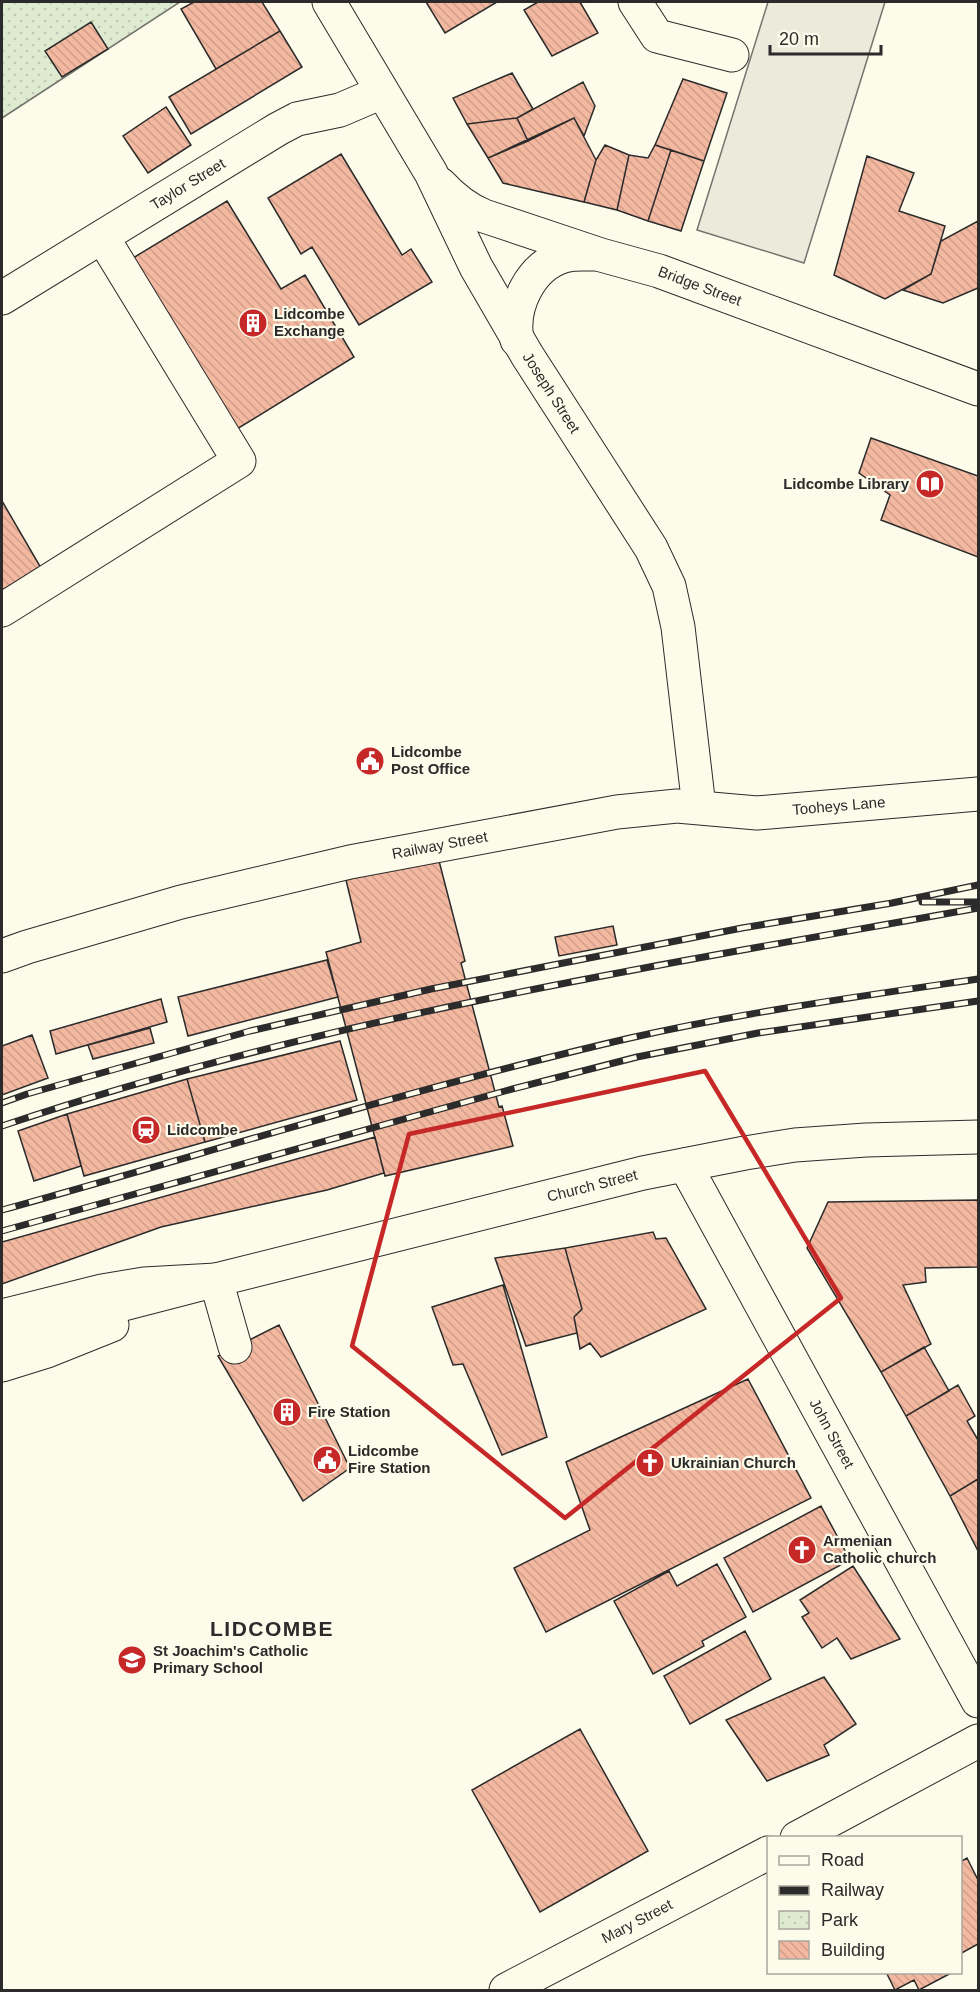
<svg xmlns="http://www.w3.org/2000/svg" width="980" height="1992" font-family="Arial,sans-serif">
<defs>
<pattern id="park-dots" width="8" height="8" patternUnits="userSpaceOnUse" patternTransform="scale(1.5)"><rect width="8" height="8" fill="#deebd1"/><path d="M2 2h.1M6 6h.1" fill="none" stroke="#bfcab4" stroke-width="1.8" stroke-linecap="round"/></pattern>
<pattern id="building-back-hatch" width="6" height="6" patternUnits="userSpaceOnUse" patternTransform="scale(1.5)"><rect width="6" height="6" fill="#f2b8a0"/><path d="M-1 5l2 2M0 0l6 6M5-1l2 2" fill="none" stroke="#d09e8a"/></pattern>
</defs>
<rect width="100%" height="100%" fill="#fdfbea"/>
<path fill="url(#park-dots)" stroke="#74746e" stroke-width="1.5" d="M 2,2 L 180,2 L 2,118 Z"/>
<path fill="#eceadb" stroke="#74746e" stroke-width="1.5" d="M 768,2 L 885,2 L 804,263 L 697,230 Z"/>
<path fill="url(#building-back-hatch)" stroke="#2b2b2b" stroke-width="1.5" d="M 194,2 L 262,2 L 280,31 L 216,69 L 181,9 Z
M 426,2 L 497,2 L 445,33 Z
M 538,2 L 580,2 L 598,33 L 552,56 L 524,10 Z
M 91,22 L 108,49 L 62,77 L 45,51 Z
M 280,31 L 302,67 L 191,134 L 169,97 Z
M 512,73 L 533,109 L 517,118 L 467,124 L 453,98 Z
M 683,79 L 727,93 L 704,161 L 655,145 Z
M 583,82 L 595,106 L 584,136 L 574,118 L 528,141 L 517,118 Z
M 166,107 L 191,145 L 148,173 L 123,136 Z
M 517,118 L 528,141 L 488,158 L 467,124 Z
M 574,118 L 596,160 L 584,202 L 503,183 L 488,158 Z
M 605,145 L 629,155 L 617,210 L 584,202 L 596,160 Z
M 655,145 L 671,150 L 648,221 L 617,210 L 629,155 L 648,158 Z
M 671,150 L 704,161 L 681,231 L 648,221 Z
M 341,154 L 402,255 L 411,249 L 432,282 L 359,325 L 312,247 L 301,254 L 268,198 Z
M 867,156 L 914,173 L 899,211 L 945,226 L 931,274 L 885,299 L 834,275 Z
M 227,201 L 281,289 L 305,275 L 354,357 L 237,429 L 133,258 Z
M 978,221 L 978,288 L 943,303 L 903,290 L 931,274 L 941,241 Z
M 871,438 L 978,476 L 978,557 L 881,520 L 890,495 L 859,473 Z
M 2,501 L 41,568 L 2,591 Z
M 438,857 L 465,961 L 461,963 L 499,1107 L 502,1106 L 513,1146 L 385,1176 L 326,952 L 361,942 L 346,880 Z
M 613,926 L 617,945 L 559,956 L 555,937 Z
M 327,960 L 338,997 L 188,1036 L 178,997 Z
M 161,999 L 167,1022 L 56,1054 L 50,1031 Z
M 150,1028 L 154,1043 L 93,1059 L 88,1045 Z
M 32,1035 L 48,1078 L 2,1095 L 2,1046 Z
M 340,1041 L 357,1100 L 205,1142 L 187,1079 Z
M 187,1079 L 205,1142 L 84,1176 L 67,1114 Z
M 67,1114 L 81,1166 L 34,1181 L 18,1131 Z
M 375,1137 L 384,1173 L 327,1190 L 161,1227 L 2,1284 L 2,1242 Z
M 978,1200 L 978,1267 L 925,1268 L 926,1282 L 903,1285 L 931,1344 L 881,1372 L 807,1248 L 828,1202 Z
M 653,1232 L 656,1239 L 666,1238 L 706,1309 L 601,1357 L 590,1343 L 580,1349 L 574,1317 L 582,1309 L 565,1248 Z
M 565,1248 L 582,1309 L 574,1317 L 577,1333 L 526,1346 L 495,1258 Z
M 503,1285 L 547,1437 L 502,1455 L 463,1364 L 453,1365 L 432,1307 Z
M 279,1325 L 350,1468 L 303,1501 L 218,1356 Z
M 924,1347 L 949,1391 L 906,1416 L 881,1372 Z
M 748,1379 L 811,1498 L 546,1632 L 514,1568 L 590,1530 L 566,1462 Z
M 958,1385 L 975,1416 L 967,1421 L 978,1440 L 978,1479 L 950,1496 L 906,1416 Z
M 978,1479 L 978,1551 L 950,1496 Z
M 821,1506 L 850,1560 L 753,1612 L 724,1558 Z
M 717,1564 L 746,1617 L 702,1641 L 704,1646 L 653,1674 L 614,1601 L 669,1571 L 677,1586 Z
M 853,1566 L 900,1639 L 851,1659 L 837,1638 L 822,1648 L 802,1617 L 809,1613 L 800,1600 Z
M 745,1631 L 771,1679 L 690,1724 L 664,1676 Z
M 824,1677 L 856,1724 L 824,1745 L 829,1755 L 767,1781 L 726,1720 Z
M 580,1729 L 648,1851 L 540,1912 L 472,1790 Z
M 967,1858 L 978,1880 L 978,1944 L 960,1954 L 960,1862 Z
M 886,1972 L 953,1972 L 919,1990 L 914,1980 L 895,1990 Z"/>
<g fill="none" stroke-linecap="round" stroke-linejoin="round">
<g stroke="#2b2b2b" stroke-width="35">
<g id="minor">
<path id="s1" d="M 329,2 L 431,173 L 476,267 L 527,355 L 651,548 L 669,586 L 678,627 L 699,807"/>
<path d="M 635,2 L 657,36 L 732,55"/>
<path id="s2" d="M 440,184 C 453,198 466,209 484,216 L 601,255 L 659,271 L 978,389"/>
<path id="s3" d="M 2,298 L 278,129 L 297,119 L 340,110 L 382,92"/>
<path d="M 517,340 C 511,307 530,266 564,256 C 574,253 583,254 593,254"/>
<path d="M 2,610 L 239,461 L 103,238"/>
<path id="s4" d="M 2,956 L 27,947 L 181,902 L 350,862 L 617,812 L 677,806 L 757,813 L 978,794"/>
<path id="s5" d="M 685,1165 L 978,1701"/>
<path d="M 2,1316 L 102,1291 L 144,1284 L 216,1280 L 235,1347"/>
<path d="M 797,1838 L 978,1741"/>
<path id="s6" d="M 506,1990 L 768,1853"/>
</g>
</g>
<g stroke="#2b2b2b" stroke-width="35">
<g id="major">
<path id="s7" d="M 2,1339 L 50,1323 L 216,1280 L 643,1173 L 745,1153 L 795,1145 L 866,1140 L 978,1137"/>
<path d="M 2,1365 L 47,1351 L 112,1325"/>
</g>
</g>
<use href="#minor" stroke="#fdfbea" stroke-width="33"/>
<use href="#major" stroke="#fdfbea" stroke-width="33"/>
<g stroke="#2b2b2b" stroke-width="7">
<path id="rail" d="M 922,902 L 978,902
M 2,1103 L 27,1094 L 250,1031 L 431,989 L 742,928 L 892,903 L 978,885
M 2,1126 C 318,1019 651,967 978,908
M 2,1210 C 211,1152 418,1087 630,1038 C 745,1012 862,996 978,979
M 2,1231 L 505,1091 L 637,1057 L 758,1033 L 978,1001"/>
</g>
<use href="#rail" stroke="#fdfbea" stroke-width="4.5" stroke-dasharray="14" stroke-linecap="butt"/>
</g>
<path fill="none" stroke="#c62828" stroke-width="4.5" stroke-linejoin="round" d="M 705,1071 L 841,1298 L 565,1518 L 352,1346 L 409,1134 Z"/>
<defs>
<g id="building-disc" transform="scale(1.5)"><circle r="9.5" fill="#c62828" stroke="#fdfbea"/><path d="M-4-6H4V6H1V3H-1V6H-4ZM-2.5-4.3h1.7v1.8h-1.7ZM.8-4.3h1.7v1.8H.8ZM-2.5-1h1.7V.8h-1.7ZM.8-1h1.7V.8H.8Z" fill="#fff"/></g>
<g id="library-disc" transform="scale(1.5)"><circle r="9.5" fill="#c62828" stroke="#fdfbea"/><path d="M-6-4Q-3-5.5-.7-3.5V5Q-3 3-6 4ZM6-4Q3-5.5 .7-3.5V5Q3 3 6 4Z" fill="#fff"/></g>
<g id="civic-disc" transform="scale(1.5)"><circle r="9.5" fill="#c62828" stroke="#fdfbea"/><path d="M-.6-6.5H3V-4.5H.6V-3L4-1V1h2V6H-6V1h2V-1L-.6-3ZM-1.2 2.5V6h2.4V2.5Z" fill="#fff"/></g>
<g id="station-disc" transform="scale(1.5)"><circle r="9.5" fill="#c62828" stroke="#fdfbea"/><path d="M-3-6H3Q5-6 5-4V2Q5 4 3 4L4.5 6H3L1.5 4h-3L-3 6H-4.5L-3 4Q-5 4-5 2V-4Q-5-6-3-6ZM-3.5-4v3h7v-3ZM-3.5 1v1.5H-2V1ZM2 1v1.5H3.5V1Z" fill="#fff"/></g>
<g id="church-disc" transform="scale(1.5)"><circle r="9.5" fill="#c62828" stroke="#fdfbea"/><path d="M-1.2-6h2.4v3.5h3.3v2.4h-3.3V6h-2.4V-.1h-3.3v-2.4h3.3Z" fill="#fff"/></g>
<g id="school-disc" transform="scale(1.5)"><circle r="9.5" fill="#c62828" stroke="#fdfbea"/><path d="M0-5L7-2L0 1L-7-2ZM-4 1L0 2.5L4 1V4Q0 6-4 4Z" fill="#fff"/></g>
</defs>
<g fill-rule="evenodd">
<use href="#building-disc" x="253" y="323"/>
<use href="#library-disc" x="930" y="484"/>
<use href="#civic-disc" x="370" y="761"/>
<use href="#station-disc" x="146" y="1130"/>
<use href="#building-disc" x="287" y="1412"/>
<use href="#civic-disc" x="327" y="1460"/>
<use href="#church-disc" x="650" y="1463"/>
<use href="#church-disc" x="802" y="1550"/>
<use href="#school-disc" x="132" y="1660"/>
</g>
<g text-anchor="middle" stroke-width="4.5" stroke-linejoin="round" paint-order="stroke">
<g font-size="15" fill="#2b2b2b" stroke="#fdfbea">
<text dy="5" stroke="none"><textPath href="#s3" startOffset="218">Taylor Street</textPath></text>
<text dy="5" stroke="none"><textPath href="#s2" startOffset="282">Bridge Street</textPath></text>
<text dy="5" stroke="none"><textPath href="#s1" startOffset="450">Joseph Street</textPath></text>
<text dy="5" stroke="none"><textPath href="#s4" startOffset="855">Tooheys Lane</textPath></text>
<text dy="5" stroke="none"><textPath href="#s4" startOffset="452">Railway Street</textPath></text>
<text dy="5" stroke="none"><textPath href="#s7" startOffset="610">Church Street</textPath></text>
<text dy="5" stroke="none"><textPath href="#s5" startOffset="306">John Street</textPath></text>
<text dy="5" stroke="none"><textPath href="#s6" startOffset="148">Mary Street</textPath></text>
</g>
<g font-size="15" font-weight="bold" fill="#2b2b2b" stroke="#fdfbea" text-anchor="start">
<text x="274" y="319">Lidcombe<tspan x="274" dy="17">Exchange</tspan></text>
<text x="909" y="489" text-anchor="end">Lidcombe Library</text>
<text x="391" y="757">Lidcombe<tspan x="391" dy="17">Post Office</tspan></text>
<text x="167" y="1135">Lidcombe</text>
<text x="308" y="1417">Fire Station</text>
<text x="348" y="1456">Lidcombe<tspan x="348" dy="17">Fire Station</tspan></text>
<text x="671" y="1468">Ukrainian Church</text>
<text x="823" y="1546">Armenian<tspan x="823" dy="17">Catholic church</tspan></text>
<text x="153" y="1656">St Joachim's Catholic<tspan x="153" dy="17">Primary School</tspan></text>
</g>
<g font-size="21" font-weight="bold" letter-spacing="1.5" fill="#2b2b2b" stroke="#fdfbea">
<text x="272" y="1636">LIDCOMBE</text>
</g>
</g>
<rect width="980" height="1992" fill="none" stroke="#2b2b2b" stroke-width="6"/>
<rect x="767" y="1836" width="195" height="138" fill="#fdfbea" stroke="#a9a89e" stroke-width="1.5"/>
<rect x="779" y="1856" width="30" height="9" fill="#fdfbea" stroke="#a9a89e" stroke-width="1.5"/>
<text x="821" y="1866" font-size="18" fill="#2b2b2b">Road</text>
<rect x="779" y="1886" width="30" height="9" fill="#2b2b2b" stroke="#a9a89e" stroke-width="1.5"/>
<text x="821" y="1896" font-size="18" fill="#2b2b2b">Railway</text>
<rect x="779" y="1911" width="30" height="18" fill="url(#park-dots)" stroke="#a9a89e" stroke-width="1.5"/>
<text x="821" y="1926" font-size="18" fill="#2b2b2b">Park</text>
<rect x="779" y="1941" width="30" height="18" fill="url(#building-back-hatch)" stroke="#a9a89e" stroke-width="1.5"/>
<text x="821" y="1956" font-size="18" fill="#2b2b2b">Building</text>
<path d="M770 45v9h111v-9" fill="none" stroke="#2b2b2b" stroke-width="3"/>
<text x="779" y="45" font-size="18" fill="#2b2b2b" stroke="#fdfbea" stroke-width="4.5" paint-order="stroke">20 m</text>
</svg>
